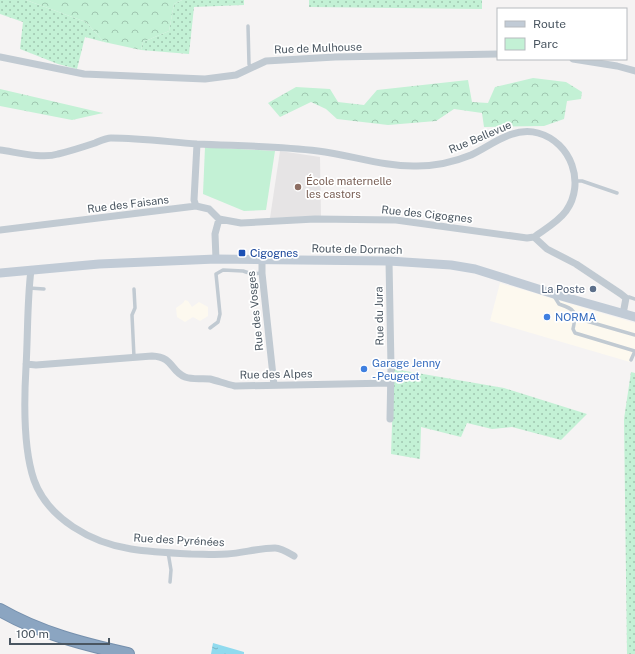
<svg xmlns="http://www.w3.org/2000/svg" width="635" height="654" font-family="'Public Sans',sans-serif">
<defs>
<pattern id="grass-dots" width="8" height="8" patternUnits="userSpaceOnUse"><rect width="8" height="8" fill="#c3f1d5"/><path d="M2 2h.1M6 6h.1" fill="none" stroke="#a0c6b0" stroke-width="1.8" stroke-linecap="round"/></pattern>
<pattern id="forest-crowns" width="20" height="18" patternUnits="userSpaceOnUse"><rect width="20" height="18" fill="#c3f1d5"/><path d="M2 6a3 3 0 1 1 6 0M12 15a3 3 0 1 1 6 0" fill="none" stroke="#a0c6b0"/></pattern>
<pattern id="water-ripples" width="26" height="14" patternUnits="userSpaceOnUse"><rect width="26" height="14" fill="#90daee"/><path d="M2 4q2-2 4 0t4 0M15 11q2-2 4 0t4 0" fill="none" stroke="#78b4c4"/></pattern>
</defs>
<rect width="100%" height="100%" fill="#f5f3f3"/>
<path fill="#fdf9ef" d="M 500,283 L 635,323 L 635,350 L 630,362 L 490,321 Z
M 185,300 L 188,301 L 192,307 L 199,302 L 208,307 L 208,316 L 200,321 L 193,317 L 185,322 L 177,317 L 176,308 L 183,303 Z"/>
<path fill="#e6e4e5" d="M 280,151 L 320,157 L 321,216 L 270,218 Z"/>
<path fill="url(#grass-dots)" d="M 0,0 L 26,0 L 86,22 L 104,42 L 85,37 L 77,69 L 58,64 L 20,49 L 23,22 L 0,14 Z
M 182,0 L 244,0 L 244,5 L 194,7 L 189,54 L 141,50 L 143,42 L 169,31 L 174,4 Z
M 309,0 L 482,0 L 482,9 L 309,7 Z
M 394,369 L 504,388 L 587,414 L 561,440 L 512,427 L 492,429 L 467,423 L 461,437 L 421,427 L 420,459 L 391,454 Z
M 631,372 L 635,373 L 635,654 L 627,654 L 624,419 Z"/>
<path fill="url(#forest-crowns)" d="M 26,0 L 182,0 L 174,4 L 169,31 L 143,42 L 141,50 L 104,42 L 86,22 Z
M 533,78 L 566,82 L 582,92 L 581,99 L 567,101 L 564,119 L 544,126 L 484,127 L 482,113 L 454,109 L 436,121 L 388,125 L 337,119 L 326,109 L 311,102 L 280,117 L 268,103 L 296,87 L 330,89 L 338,102 L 364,105 L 377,90 L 468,80 L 472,102 L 488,103 L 495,87 Z
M 0,89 L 103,113 L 72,120 L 0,106 Z"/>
<path fill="#c3f1d5" d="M 205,147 L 275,151 L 266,210 L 244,211 L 203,194 Z"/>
<path fill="url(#water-ripples)" d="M 213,643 L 244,652 L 244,654 L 211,654 Z"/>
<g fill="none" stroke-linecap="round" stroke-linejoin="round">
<g stroke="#7690ad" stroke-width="14">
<path id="highway" d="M 0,610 C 40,633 83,644 128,654"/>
</g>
<path stroke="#c1cad2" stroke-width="3.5" d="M 248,26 L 249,64 L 251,68
M 576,181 L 582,181 L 617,193
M 29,288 L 44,289
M 134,289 L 135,308 L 132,315 L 134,357
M 554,296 L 559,304 C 576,310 577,311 573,329 L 575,333 L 635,351
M 627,298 L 629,297 L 635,299
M 576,318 L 635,335
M 210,328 L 218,322 L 220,314 L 216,274 L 223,270 L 243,271 L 252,274 L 262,273
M 631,360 L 635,351
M 168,552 L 171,570 L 170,582"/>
<path stroke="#c1cad2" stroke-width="7" d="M 0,57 L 84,74 L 205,79 L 236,75 L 266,61 L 335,57 L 498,54
M 573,59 L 617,66 L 635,71
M 0,150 C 16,152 42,159 58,154 C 71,151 83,147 95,143 C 100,141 106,138 111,138 C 140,138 169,142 197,144 C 238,146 278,146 318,151 C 351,155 384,167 417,166 C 435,166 454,162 471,155 C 492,145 513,126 538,133 C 571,142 586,183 566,211 C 558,222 545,229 534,237
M 196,206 L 209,209 L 219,219 L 241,223 L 315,219 L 396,220 L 527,238 L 534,237 L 547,249 L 576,264 L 621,294 L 626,298 L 623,314
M 0,230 L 196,206 L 194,200 L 197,144
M 216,259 L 215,234 L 219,219
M 262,259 L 262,273 L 274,385
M 389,261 L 391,367 L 390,419
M 31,270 C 27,302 28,334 26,367 C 24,401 23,448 34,480 C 48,519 92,543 131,549 C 150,552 171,553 191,554 C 203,554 215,555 227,554 C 243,553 259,548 275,548 C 281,548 289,553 294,556
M 26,364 L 36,365 L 152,356 C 174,357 170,371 185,377 C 193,380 202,378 210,379 C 218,381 226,384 235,386 L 391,383"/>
<path stroke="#c1cbd6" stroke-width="9" d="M 0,273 L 99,264 L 216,259 L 389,261 L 451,265 L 475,269 L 554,294 L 635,317"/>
<use href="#highway" stroke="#8ba5c1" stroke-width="12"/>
</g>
<circle fill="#8d6e63" stroke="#fff" stroke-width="1.5" cx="298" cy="187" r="4"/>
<rect fill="#1a4fb4" stroke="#fff" stroke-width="1.5" x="238" y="249" width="8" height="8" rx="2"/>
<circle fill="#5c6f8a" stroke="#fff" stroke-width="1.5" cx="593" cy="289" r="4"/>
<g fill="#3f7fe0" stroke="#fff" stroke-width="1.5">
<circle cx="547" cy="317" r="4"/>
<circle cx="364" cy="369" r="4"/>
</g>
<g text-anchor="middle" stroke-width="3.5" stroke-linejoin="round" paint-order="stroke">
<g font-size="11" fill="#4a5661" stroke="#fff">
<text transform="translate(318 48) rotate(-2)" y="4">Rue de Mulhouse</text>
<text transform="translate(480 137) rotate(-23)" y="4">Rue Bellevue</text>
<text transform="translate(128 204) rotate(-7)" y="4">Rue des Faisans</text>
<text transform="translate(427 214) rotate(6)" y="4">Rue des Cigognes</text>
<text transform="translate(357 249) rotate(1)" y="4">Route de Dornach</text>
<text transform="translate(255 311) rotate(-96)" y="4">Rue des Vosges</text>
<text transform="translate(379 316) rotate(-91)" y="4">Rue du Jura</text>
<text transform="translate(276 374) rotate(-1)" y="4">Rue des Alpes</text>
<text transform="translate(179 540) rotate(3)" y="4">Rue des Pyrénées</text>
</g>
<g font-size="11" fill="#785e54" stroke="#fff" text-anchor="start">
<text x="306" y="185">École maternelle<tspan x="306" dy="13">les castors</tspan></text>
</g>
<g font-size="11" fill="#164399" stroke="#fff" text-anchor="start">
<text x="250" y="257">Cigognes</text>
</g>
<g font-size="11" fill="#4e5e75" stroke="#fff" text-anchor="end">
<text x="585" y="293">La Poste</text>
</g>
<g font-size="11" fill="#366cbe" stroke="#fff" text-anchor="start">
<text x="555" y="321">NORMA</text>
<text x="372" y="367">Garage Jenny<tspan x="372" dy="13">- Peugeot</tspan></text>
</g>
</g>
<rect x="497" y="8" width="130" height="52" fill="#ffffff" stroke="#b7bbc0"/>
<rect x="505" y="21" width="20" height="6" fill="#c1cbd6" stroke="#b7bbc0"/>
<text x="533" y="28" font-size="12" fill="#4a5661">Route</text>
<rect x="505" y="38" width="20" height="12" fill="#c3f1d5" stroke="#b7bbc0"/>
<text x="533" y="48" font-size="12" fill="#4a5661">Parc</text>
<path d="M10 638v6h99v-6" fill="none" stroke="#4a5661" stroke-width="2"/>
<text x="16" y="638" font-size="12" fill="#4a5661" stroke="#ffffff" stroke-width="3" paint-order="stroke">100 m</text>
</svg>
